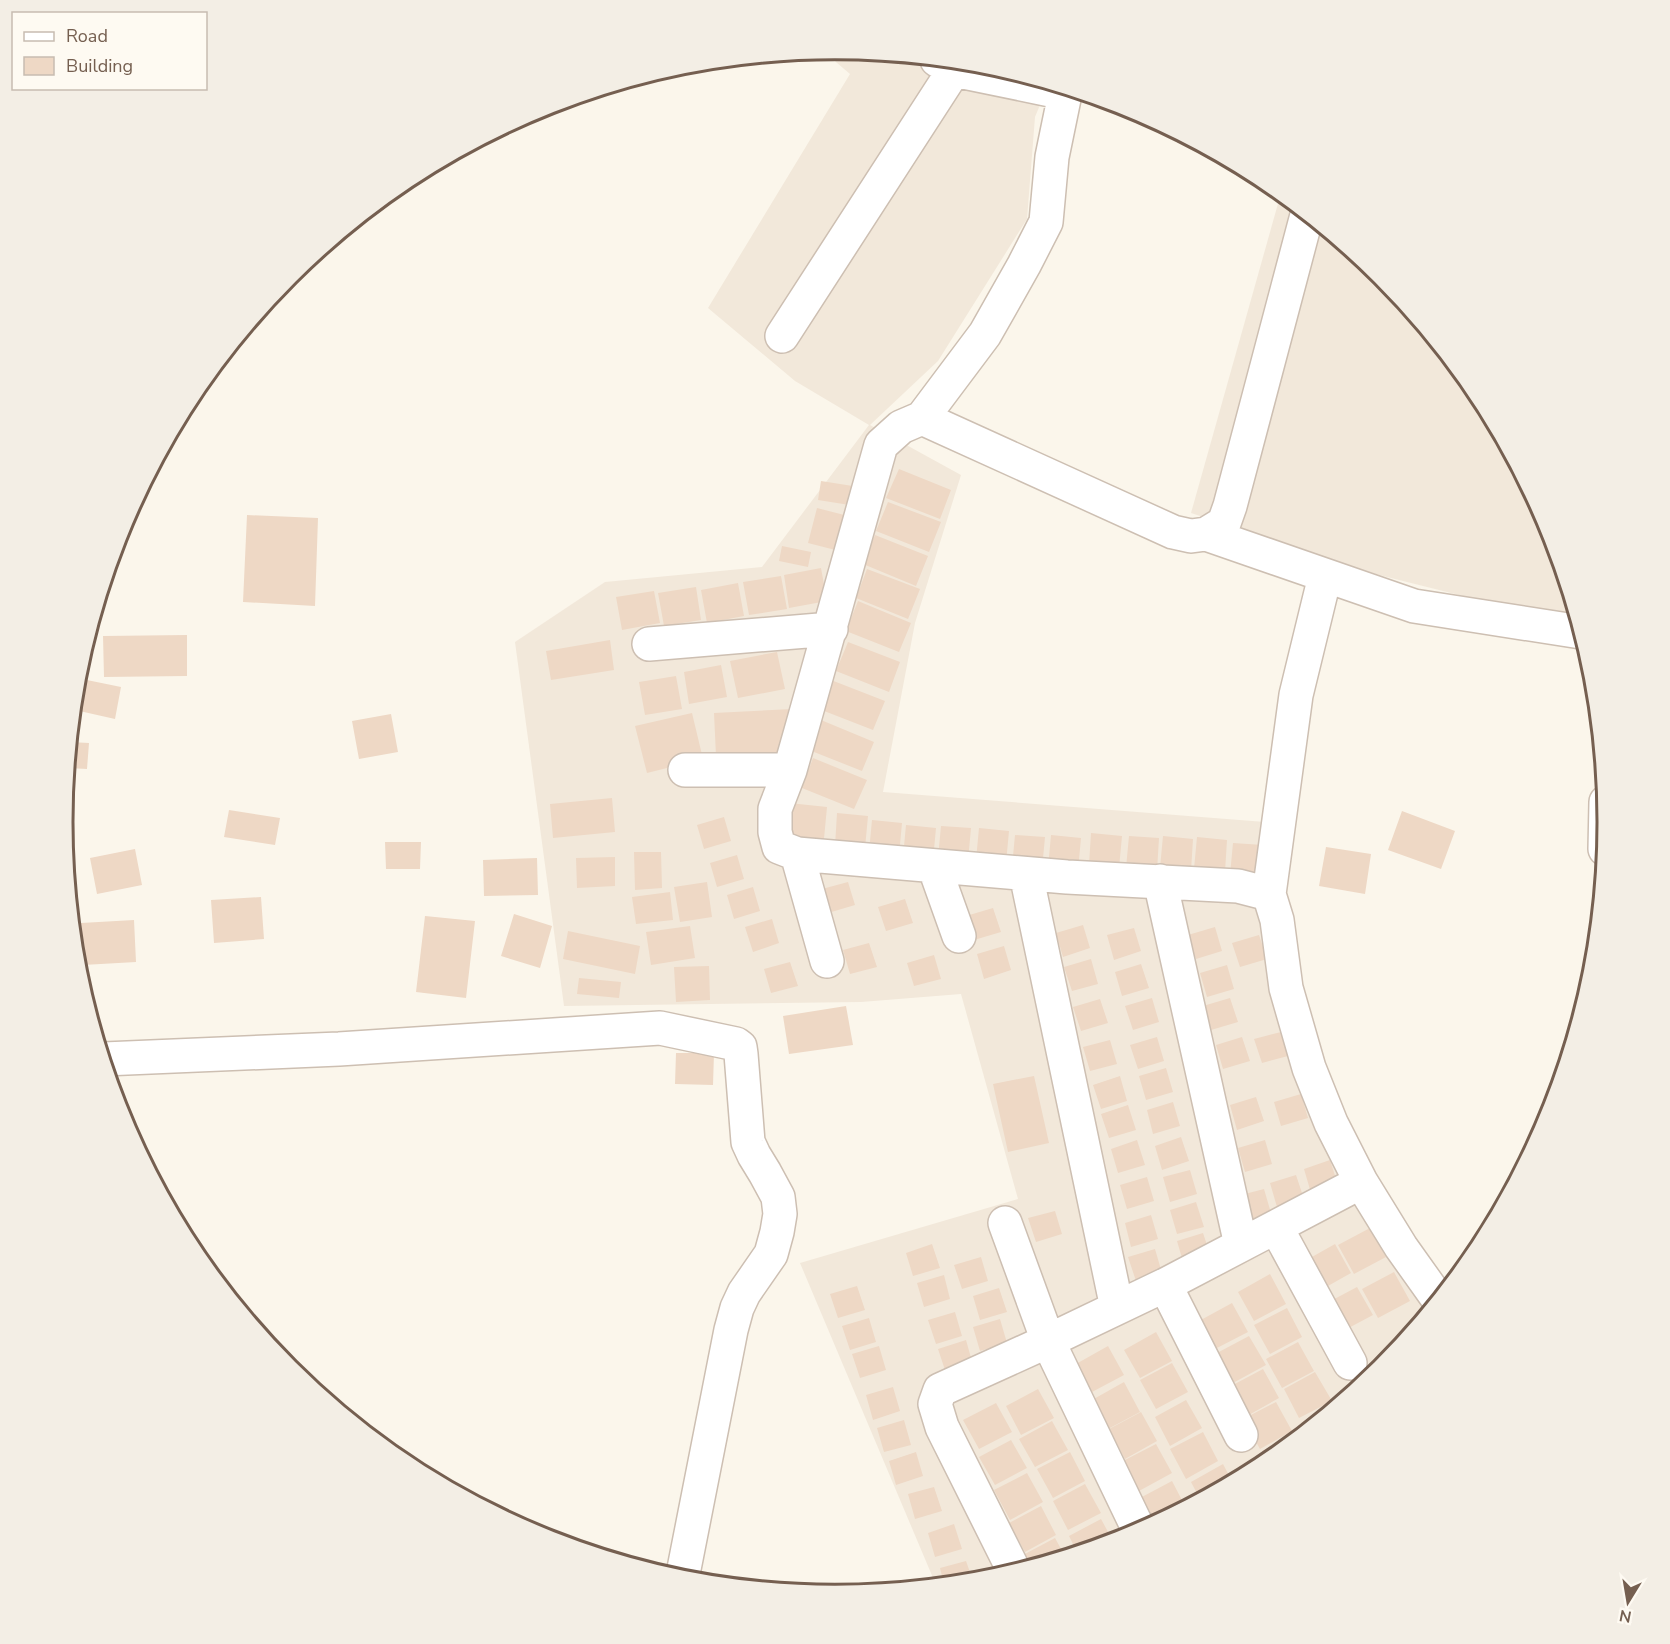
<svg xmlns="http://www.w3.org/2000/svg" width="1670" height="1644" font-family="'Nunito Sans',sans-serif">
<rect width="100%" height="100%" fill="#fbf6eb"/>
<path fill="#f2e8da" d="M 835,50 L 986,64 L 1049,83 L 1035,117 L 1027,219 L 938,361 L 870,425 L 961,475 L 915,623 L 883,792 L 1265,822 L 1327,1149 L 1426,1313 L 1381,1368 L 1264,1465 L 1130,1536 L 985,1580 L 936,1585 L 800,1263 L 1018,1199 L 961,994 L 861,1002 L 564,1006 L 515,642 L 605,582 L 762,567 L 869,425 L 795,381 L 708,308 L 850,74 L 823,51 Z
M 1281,193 L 1381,276 L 1477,393 L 1549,527 L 1579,625 L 1379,575 L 1191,513 Z"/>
<path fill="#eed8c5" d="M 899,469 L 951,490 L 940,519 L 886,498 Z
M 821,481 L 859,487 L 856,506 L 818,500 Z
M 888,502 L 941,522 L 929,552 L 876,531 Z
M 817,508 L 856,518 L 847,553 L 808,543 Z
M 247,515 L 318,518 L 315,606 L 243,602 Z
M 875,535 L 928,556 L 916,586 L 863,564 Z
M 782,546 L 811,552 L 808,567 L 779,561 Z
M 821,568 L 827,601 L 789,608 L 784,575 Z
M 867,569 L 920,589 L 908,619 L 856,598 Z
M 781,576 L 787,609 L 749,615 L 743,582 Z
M 738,583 L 744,616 L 707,623 L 701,590 Z
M 696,587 L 701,620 L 664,626 L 658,593 Z
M 654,591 L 660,623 L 622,630 L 616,597 Z
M 858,601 L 911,623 L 899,652 L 846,631 Z
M 187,635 L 187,676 L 104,677 L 103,636 Z
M 610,640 L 614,670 L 551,680 L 546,651 Z
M 848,642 L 900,662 L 889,692 L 836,671 Z
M 777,652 L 785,689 L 738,698 L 730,661 Z
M 721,665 L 727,697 L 689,704 L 684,672 Z
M 676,676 L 682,709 L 645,715 L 639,682 Z
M 82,679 L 121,687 L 115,719 L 75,710 Z
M 831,680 L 885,701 L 873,730 L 819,709 Z
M 792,709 L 794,752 L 716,756 L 714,713 Z
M 692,713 L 703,759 L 647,773 L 635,726 Z
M 391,714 L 398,752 L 359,759 L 352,721 Z
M 821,720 L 874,742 L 862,771 L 809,750 Z
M 70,742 L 89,743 L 87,769 L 68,768 Z
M 813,758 L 867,780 L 854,809 L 802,788 Z
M 612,798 L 615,832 L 553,838 L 550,804 Z
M 789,803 L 827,807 L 823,849 L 785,846 Z
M 229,810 L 280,818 L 275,845 L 224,837 Z
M 1402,811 L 1455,831 L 1441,869 L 1388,850 Z
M 837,813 L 868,816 L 865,848 L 835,846 Z
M 724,817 L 731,841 L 704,849 L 697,825 Z
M 872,820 L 902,823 L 899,855 L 869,852 Z
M 906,825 L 936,828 L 933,860 L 903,857 Z
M 941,826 L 971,828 L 968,861 L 938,858 Z
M 979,828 L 1009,831 L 1006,863 L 976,860 Z
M 1091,833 L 1122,836 L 1119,868 L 1089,865 Z
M 1015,835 L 1045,837 L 1042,869 L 1012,867 Z
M 1051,835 L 1081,838 L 1078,870 L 1048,868 Z
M 1129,836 L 1159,838 L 1157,871 L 1126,868 Z
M 1163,836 L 1193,839 L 1191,871 L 1160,868 Z
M 1197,837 L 1227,840 L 1225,872 L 1194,869 Z
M 385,842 L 421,842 L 420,869 L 386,869 Z
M 1233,843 L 1263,845 L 1261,877 L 1230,875 Z
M 1326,847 L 1371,854 L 1365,894 L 1319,886 Z
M 135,849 L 142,885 L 97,894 L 90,858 Z
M 634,852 L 661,852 L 662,888 L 635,890 Z
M 737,855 L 744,879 L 717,887 L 710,863 Z
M 615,857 L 615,886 L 577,888 L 576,858 Z
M 537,858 L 538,895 L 484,896 L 483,860 Z
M 707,882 L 712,917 L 680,922 L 674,887 Z
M 848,882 L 855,905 L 828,913 L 822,889 Z
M 753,887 L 760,911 L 734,919 L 727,895 Z
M 670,892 L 673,920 L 636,924 L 632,897 Z
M 261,897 L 264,939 L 214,943 L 211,900 Z
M 905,899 L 913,923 L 886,931 L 878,907 Z
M 993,908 L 1001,932 L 974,940 L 966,916 Z
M 514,914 L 552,926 L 540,968 L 501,956 Z
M 425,916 L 475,921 L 466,998 L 416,992 Z
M 772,919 L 779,943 L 753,952 L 745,927 Z
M 134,920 L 136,962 L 83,965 L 81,923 Z
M 1083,925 L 1090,948 L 1063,957 L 1056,933 Z
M 690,926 L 695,958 L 651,965 L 646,932 Z
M 1215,927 L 1222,951 L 1196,959 L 1188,935 Z
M 1134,928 L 1141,951 L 1114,960 L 1107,935 Z
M 568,931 L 640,946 L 635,974 L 563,959 Z
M 1259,935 L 1267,959 L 1240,967 L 1232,943 Z
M 869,943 L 877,967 L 850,974 L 843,950 Z
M 1004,946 L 1011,970 L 984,979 L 977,954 Z
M 934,955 L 941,979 L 914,986 L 907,963 Z
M 1091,959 L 1098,984 L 1072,991 L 1064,967 Z
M 790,962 L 798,986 L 771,993 L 764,969 Z
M 1141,964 L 1149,988 L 1122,996 L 1115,972 Z
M 1227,965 L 1234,989 L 1207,997 L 1200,973 Z
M 709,966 L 710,1000 L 676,1002 L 674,967 Z
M 579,978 L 621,982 L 619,998 L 577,994 Z
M 1152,998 L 1159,1022 L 1133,1030 L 1125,1006 Z
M 1230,998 L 1238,1022 L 1211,1030 L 1203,1006 Z
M 1100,999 L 1108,1023 L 1081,1031 L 1073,1007 Z
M 846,1006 L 853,1045 L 789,1054 L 783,1016 Z
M 1281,1032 L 1288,1056 L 1262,1063 L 1254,1039 Z
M 1157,1037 L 1164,1061 L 1138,1069 L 1130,1045 Z
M 1242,1037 L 1250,1061 L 1223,1069 L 1216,1045 Z
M 1110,1040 L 1117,1064 L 1090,1071 L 1083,1047 Z
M 676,1053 L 714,1053 L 713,1085 L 675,1084 Z
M 1166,1068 L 1173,1092 L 1146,1100 L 1139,1076 Z
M 1034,1076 L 1049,1143 L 1008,1152 L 993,1084 Z
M 1120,1076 L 1127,1101 L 1101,1109 L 1093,1085 Z
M 1301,1094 L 1308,1118 L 1281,1126 L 1274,1102 Z
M 1256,1097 L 1264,1121 L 1237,1130 L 1230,1105 Z
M 1173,1102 L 1180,1126 L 1153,1134 L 1147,1110 Z
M 1128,1105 L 1136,1130 L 1109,1138 L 1101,1114 Z
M 1181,1137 L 1189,1161 L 1162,1170 L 1155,1146 Z
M 1137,1140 L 1145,1165 L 1118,1173 L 1111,1149 Z
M 1265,1140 L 1272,1164 L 1245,1172 L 1238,1148 Z
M 1330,1160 L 1338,1185 L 1311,1193 L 1304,1169 Z
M 1190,1170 L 1197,1194 L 1170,1202 L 1163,1177 Z
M 1296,1175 L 1304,1199 L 1277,1207 L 1270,1183 Z
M 1147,1177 L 1154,1201 L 1127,1209 L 1120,1185 Z
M 1264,1189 L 1271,1213 L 1244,1221 L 1237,1196 Z
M 1196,1202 L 1204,1227 L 1177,1234 L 1170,1210 Z
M 1055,1211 L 1062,1234 L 1036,1242 L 1028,1218 Z
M 1151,1215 L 1158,1239 L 1131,1247 L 1125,1223 Z
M 1370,1228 L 1386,1257 L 1354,1274 L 1338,1245 Z
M 1203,1233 L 1211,1257 L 1184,1265 L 1177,1241 Z
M 932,1244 L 940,1268 L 913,1276 L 906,1253 Z
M 1335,1244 L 1351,1273 L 1319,1291 L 1303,1262 Z
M 1155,1249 L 1162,1273 L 1136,1281 L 1128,1257 Z
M 981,1257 L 988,1281 L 962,1289 L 954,1265 Z
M 1394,1272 L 1410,1301 L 1378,1318 L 1362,1289 Z
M 1270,1274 L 1286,1304 L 1254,1321 L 1238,1292 Z
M 944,1275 L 950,1299 L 924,1307 L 917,1283 Z
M 857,1286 L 865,1310 L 838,1318 L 830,1294 Z
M 1357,1287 L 1373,1315 L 1341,1332 L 1325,1304 Z
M 999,1288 L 1007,1312 L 980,1320 L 973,1296 Z
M 1232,1303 L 1248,1332 L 1215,1349 L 1199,1321 Z
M 1287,1308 L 1302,1337 L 1270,1354 L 1254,1325 Z
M 955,1312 L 962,1336 L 936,1344 L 928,1320 Z
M 869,1318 L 876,1342 L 850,1350 L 842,1326 Z
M 1000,1319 L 1007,1343 L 980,1351 L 973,1327 Z
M 1156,1332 L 1172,1361 L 1140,1378 L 1124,1350 Z
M 1249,1336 L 1266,1365 L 1233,1383 L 1217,1353 Z
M 966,1340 L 973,1365 L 946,1373 L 938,1349 Z
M 1298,1342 L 1314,1371 L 1282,1388 L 1266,1359 Z
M 879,1346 L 886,1370 L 860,1378 L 852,1354 Z
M 1108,1346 L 1124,1375 L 1092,1392 L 1076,1364 Z
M 1172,1363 L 1188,1392 L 1156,1409 L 1140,1380 Z
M 1263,1369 L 1279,1398 L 1247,1416 L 1231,1386 Z
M 1379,1369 L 1379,1370 L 1355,1390 L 1352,1383 Z
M 1315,1372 L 1332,1401 L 1299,1418 L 1284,1389 Z
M 1124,1382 L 1140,1412 L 1108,1429 L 1092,1400 Z
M 893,1387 L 900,1411 L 873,1420 L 866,1395 Z
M 1038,1389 L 1054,1418 L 1021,1435 L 1006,1406 Z
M 1186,1400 L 1202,1428 L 1170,1446 L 1155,1417 Z
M 1276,1402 L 1292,1431 L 1260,1449 L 1243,1419 Z
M 996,1403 L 1012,1432 L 979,1449 L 963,1420 Z
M 1332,1405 L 1334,1407 L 1305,1431 L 1301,1423 Z
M 1141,1412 L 1157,1441 L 1125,1459 L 1109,1429 Z
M 904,1420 L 911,1445 L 884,1452 L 877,1428 Z
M 1052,1421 L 1068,1450 L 1035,1467 L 1019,1439 Z
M 1203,1432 L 1218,1461 L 1186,1479 L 1170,1449 Z
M 1295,1433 L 1297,1438 L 1268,1461 L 1262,1451 Z
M 1011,1440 L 1027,1468 L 995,1485 L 979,1457 Z
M 1156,1444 L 1172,1473 L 1139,1491 L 1123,1461 Z
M 916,1452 L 923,1476 L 896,1485 L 889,1461 Z
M 1070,1452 L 1085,1481 L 1053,1498 L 1037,1469 Z
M 1223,1464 L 1232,1481 L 1200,1499 L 1191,1482 Z
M 1027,1473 L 1043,1502 L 1010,1520 L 994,1490 Z
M 1172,1481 L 1185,1506 L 1154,1523 L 1140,1498 Z
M 1085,1484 L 1101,1513 L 1068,1530 L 1053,1501 Z
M 934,1487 L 942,1511 L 915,1519 L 908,1494 Z
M 1041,1506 L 1056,1535 L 1025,1552 L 1009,1523 Z
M 1101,1519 L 1113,1541 L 1077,1552 L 1069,1536 Z
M 954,1524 L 962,1549 L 935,1557 L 928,1533 Z
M 1055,1538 L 1065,1556 L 1029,1567 L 1023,1555 Z
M 966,1561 L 973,1581 L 944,1584 L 940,1568 Z"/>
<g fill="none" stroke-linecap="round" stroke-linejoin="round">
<g stroke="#cdbfb2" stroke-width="36">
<path id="minor" d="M 937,60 L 954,70 L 1065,93
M 1066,89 L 1052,157 L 1046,222 L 1024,265 L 985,334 L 922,418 L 901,427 L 881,445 L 803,724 L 790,770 L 775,809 L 775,832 L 779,847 L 797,854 L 1067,877 L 1238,886 L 1269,894 L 1277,920 L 1286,988 L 1309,1068 L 1331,1123 L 1361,1182 L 1401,1247 L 1438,1299
M 782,336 L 954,70
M 922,418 L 1173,532 L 1191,536 L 1206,534 L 1224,523 L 1230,506 L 1307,215
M 1206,534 L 1414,606 L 1581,632
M 649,644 L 831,629
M 685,770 L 790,770
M 1605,849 L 1606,802
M 797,854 L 827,961
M 934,866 L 959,936
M 1026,874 L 1117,1308
M 1160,881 L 1241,1245
M 1269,894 L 1296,695 L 1325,576
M 104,1059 L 339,1049 L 660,1028 L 736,1044 L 740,1047 L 741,1054 L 748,1142 L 754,1155 L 765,1173 L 778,1197 L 780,1214 L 777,1232 L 771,1254 L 744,1293 L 737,1308 L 731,1330 L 682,1579
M 1005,1223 L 1048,1341 L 1135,1522 L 1142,1530
M 1276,1227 L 1350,1363
M 1165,1285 L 1241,1435
M 1014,1571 L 942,1427 L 935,1404 L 940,1390 L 1048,1341 L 1165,1285 L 1361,1182"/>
</g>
<use href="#minor" stroke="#fff" stroke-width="33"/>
</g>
<path d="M0 0H1670V1644H0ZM73 822a762 762 0 1 1 1524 0a762 762 0 1 1-1524 0Z" fill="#f3eee5" fill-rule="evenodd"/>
<path fill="none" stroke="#755f50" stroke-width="3" d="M73 822a762 762 0 1 1 1524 0a762 762 0 1 1-1524 0Z"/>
<rect x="12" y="12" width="195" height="78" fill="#fefaf2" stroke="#c7bcb1" stroke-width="1.5"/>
<rect x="24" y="32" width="30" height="9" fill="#ffffff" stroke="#c7bcb1" stroke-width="1.5"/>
<text x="66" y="42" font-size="18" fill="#755f50">Road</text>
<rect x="24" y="57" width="30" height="18" fill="#eed8c5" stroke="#c7bcb1" stroke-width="1.5"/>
<text x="66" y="72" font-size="18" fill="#755f50">Building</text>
<g transform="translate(1628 1602) rotate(191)" stroke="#fefaf2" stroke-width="4.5" paint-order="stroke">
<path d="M0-4.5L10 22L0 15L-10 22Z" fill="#755f50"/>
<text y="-9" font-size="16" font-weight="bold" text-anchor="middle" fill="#755f50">N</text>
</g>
</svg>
